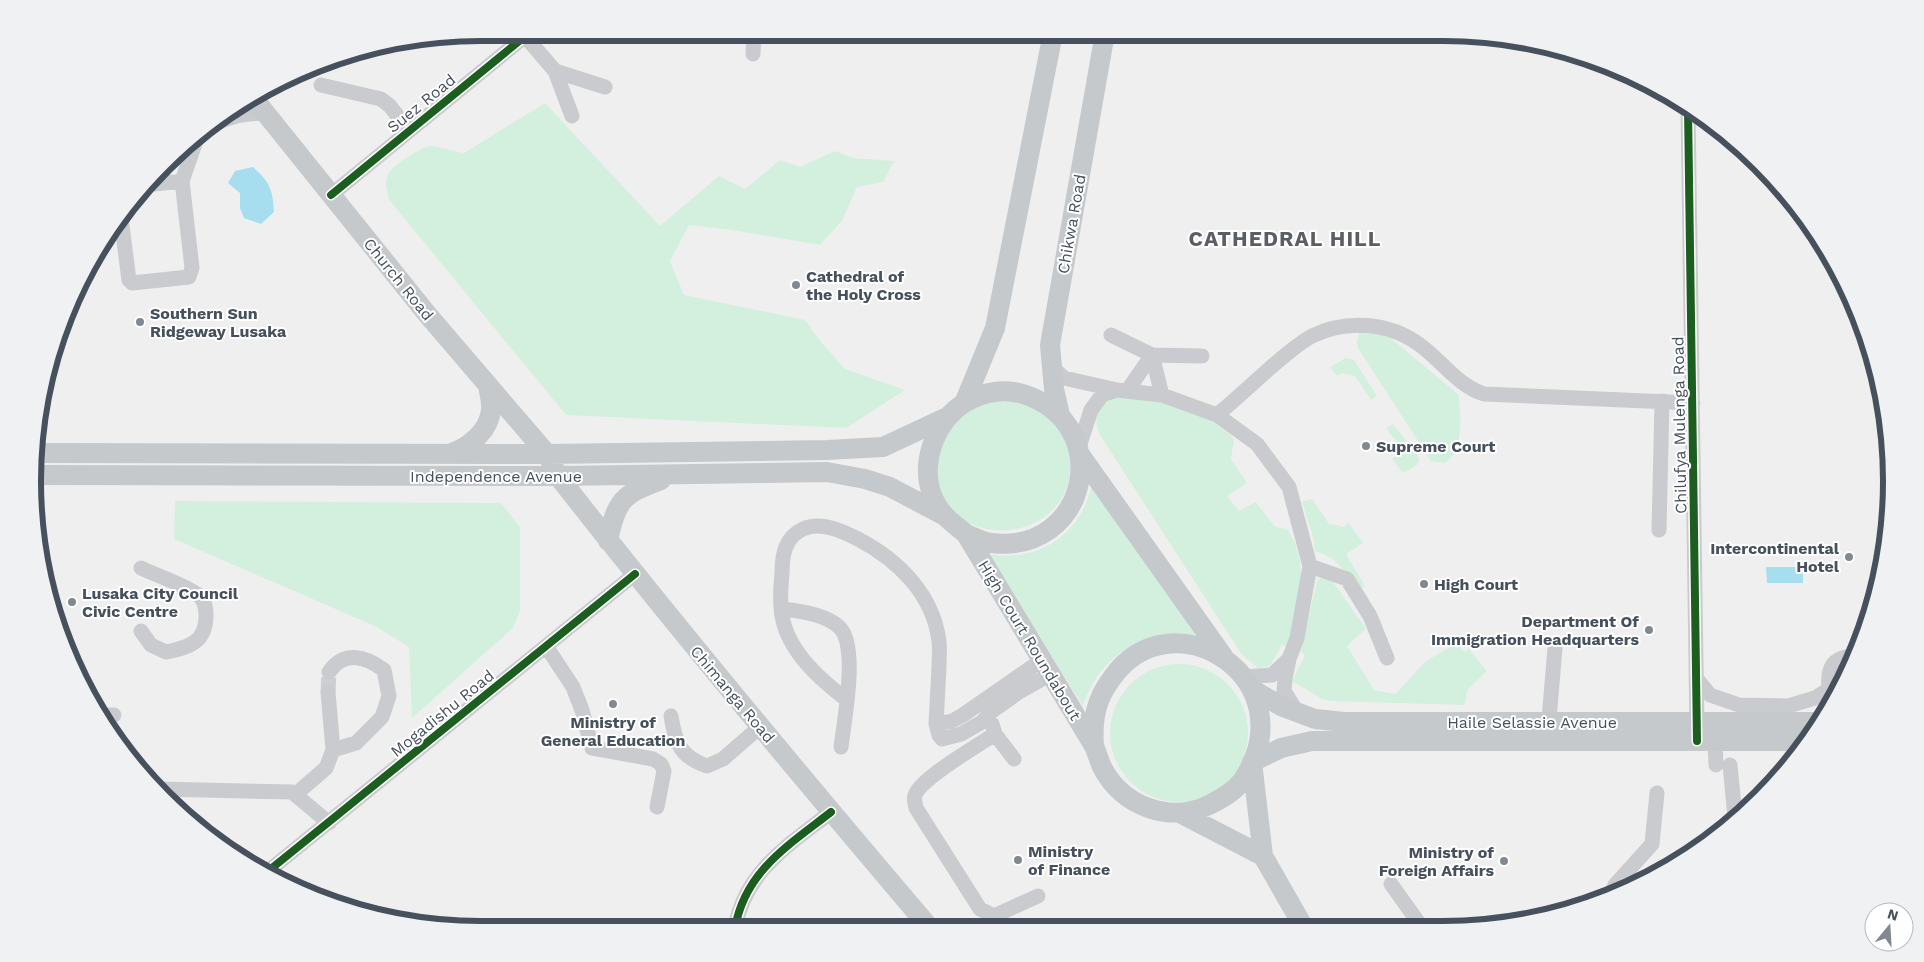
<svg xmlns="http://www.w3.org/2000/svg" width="1924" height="962" font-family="'Work Sans',sans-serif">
<rect width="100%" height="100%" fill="#f0efef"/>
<path fill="#d3f0de" d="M 545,103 L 660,226 L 719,176 L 745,189 L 780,160 L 800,167 L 835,151 L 853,158 L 894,161 L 883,182 L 857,187 L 842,221 L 820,245 L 732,230 L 689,225 L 670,261 L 684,295 L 805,320 L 821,342 L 845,369 L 905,390 L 846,428 L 566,415 L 390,201 C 381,177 387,170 408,157 C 414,154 422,147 429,146 C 437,145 455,152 464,153 Z
M 1380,329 L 1459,395 C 1460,418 1465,448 1445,463 L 1431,461 L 1358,348 L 1357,343 L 1359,332 Z
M 1346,358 L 1354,360 L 1377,396 L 1371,400 L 1355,376 L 1342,373 L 1337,376 L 1330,367 Z
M 994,394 L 1052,415 C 1057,425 1067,438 1070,449 C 1071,453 1070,459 1070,464 C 1072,541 958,556 936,483 C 933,474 939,441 940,430 Z
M 1113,397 L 1166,401 L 1205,416 L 1231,435 L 1234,440 L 1231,459 L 1247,483 L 1227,496 L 1239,511 L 1256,502 L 1274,526 L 1288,530 L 1295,542 L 1300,561 L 1301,574 L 1295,627 L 1286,646 L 1282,645 L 1270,666 L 1258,668 L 1242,655 L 1098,432 L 1095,412 L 1100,401 Z
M 1393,424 L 1418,456 L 1419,461 L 1417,465 L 1403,473 L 1392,459 L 1403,450 L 1386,428 Z
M 1093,480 L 1199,638 C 1144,628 1100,654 1083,706 L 986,554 C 1040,563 1082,535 1093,480 Z
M 1312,499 L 1330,525 L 1332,524 L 1344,527 L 1348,522 L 1363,543 L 1346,554 L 1365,586 L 1358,592 C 1345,572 1339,558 1315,551 L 1313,537 L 1302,502 Z
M 175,501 L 501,503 L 520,527 L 520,611 L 513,628 L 412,718 L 409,647 L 375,626 L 174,539 Z
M 1322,577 L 1331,579 L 1366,629 L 1347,646 L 1374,690 L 1395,694 L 1426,661 L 1457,643 L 1464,652 L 1469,649 L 1487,671 L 1467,690 L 1465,705 L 1331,701 L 1322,699 L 1292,681 L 1305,655 L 1301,651 L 1317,581 Z
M1110 733a69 69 0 1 1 138 0a69 69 0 1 1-138 0Z"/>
<path fill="#a6deef" d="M 253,167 C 270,182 273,190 274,212 L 261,224 L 244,218 L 240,208 L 240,193 L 228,183 L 235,171 Z
M 1766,567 L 1803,567 L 1803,583 L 1767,583 Z"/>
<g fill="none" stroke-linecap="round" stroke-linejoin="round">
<path stroke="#cecfd2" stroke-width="15" stroke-dasharray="15 8" stroke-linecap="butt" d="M 328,692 L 329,672"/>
<path stroke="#c9cbce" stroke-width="15" d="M 525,36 L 555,71 L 605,87
M 753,54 L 754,33
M 555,71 L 572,116
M 321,85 L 381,99 L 390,106 L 409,131
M 1688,108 L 1697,731
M 204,129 C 226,117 240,114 265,113
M 145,185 L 182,181 L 198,135
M 331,195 L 529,33
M 121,218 L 129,280 L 132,283 L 189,277 L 192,268 L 182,181
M 1111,335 L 1152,355 L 1202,356
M 1052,367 L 1064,378 L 1117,390 L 1162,395 L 1217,415 L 1257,444 L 1289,487 L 1310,566 L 1297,638 L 1289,659 L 1285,679 L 1284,691 L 1297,712
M 1127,391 L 1152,355 L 1162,395
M 1217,415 C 1235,400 1252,384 1269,369 C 1283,357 1296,345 1312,336 C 1346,319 1389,322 1420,345 C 1442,361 1457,385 1484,394 L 1693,403
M 1079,447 L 1091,410 L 1102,395 L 1117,390
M 1659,530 L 1662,401
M 1310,566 L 1347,579 L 1370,616 L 1387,658
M 141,568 C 156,575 184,585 197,594 C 209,602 208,626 200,637 C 192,647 177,650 166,652 L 151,645 L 141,631
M 781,608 C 799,612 824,613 839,627 C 859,645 844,721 841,747
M 546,646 L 573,687 L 582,710 L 592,748 L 653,759 L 661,764 L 664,771 L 657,807
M 329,672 C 344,650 365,656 384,670 L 389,696 L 382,717 L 356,743 L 333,750
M 1243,677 L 1272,675 L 1289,659
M 1696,678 L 1710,695 L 1739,705 L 1788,706 L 1815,698 L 1829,689
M 847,700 C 817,677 783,647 781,607 C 780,596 781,584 782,573 C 782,555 785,537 803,529 C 821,521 842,531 858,539 C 898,560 933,594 939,641 C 940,649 939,659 939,667 C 938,686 937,705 936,724 L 939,735 L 942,739 L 961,734 L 982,722 L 991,712 L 1019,692 L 1051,674
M 1830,702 C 1828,679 1824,657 1854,656
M 104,715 L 114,715
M 671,716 C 675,742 680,757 707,766 L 723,759 L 761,726
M 936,724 L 952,721 L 963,715 L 1042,660
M 992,724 L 995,734 L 1014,759
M 1548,731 L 1555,648
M 995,734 C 977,746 925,776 916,793 C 913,798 915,802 916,808 L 980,909 L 994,916 L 1038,896
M 1715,741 L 1716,765
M 1730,765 L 1735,817
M 158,789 L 292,792 L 329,823
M 296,794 L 326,768 L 333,750 L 328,692
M 267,872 L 635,574
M 1391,884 L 1421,926
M 1611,894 L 1615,885 L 1652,844 L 1657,793
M 735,928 C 745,871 789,845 831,812"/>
<path stroke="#c6c9cc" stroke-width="20" d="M 255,100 L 427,314 L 547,454 L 558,476 C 678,630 803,779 929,927
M 965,401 L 995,328 L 1053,33
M 1060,415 L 1054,389 L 1050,345 L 1105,33
M 39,453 L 547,454 L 827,450 L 883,447 L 945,418
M 452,453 C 470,446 489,431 491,410 C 492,402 489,393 488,385
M 1081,456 L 1223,656
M 39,475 L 558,476 L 827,472 L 865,479 L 890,487 L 943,515
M 966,534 C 974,537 982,542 991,543 C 1088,555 1117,424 1023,394 C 1000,387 974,394 956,409 C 926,435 916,486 946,517 C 952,523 959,528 966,534 L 1094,746 C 1097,753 1099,760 1102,767 C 1122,806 1169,824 1209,805 C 1221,799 1234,792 1242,781 C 1310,681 1173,592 1112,678 C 1096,699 1092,719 1094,746
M 608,541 C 616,500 623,494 661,480
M 1253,690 L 1283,707 L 1315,719 L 1344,722 L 1817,722
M 1252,762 L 1281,748 L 1312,741 L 1804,741
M 1252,762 L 1263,856 L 1303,926
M 1180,813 L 1263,856"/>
<g stroke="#fff" stroke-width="11">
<path id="cycleway" d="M 1688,108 L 1697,741
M 331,195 L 529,33
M 267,872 L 635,574
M 735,928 C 745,871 789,845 831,812"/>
</g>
<use href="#cycleway" stroke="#1b5e20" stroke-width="8"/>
</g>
<g fill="#828890" stroke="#fff" stroke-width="2">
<circle cx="796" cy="285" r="5"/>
<circle cx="140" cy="322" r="5"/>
<circle cx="1366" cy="446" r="5"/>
<circle cx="1849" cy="557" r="5"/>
<circle cx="1424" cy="584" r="5"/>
<circle cx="72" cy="602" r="5"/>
<circle cx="1649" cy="630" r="5"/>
<circle cx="613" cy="704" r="5"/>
<circle cx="1018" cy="860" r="5"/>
<circle cx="1504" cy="861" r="5"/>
</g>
<g text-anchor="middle" stroke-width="4" stroke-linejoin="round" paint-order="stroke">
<g font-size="16" fill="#46515d" stroke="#fff">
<text transform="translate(421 103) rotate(-39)" y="6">Suez Road</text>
<text transform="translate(1071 224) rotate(-80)" y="6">Chikwa Road</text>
<text transform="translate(399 279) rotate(51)" y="6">Church Road</text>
<text transform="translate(1679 425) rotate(-91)" y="6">Chilufya Mulenga Road</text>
<text x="496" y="482">Independence Avenue</text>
<text transform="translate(1030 640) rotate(59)" y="6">High Court Roundabout</text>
<text transform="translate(733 694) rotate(50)" y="6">Chimanga Road</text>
<text transform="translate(442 713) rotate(-39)" y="6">Mogadishu Road</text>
<text x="1532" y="728">Haile Selassie Avenue</text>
</g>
<g font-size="16" font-weight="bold" fill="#46515d" stroke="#fff" text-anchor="start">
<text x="806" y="282">Cathedral of<tspan x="806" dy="18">the Holy Cross</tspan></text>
<text x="150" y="319">Southern Sun<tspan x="150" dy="18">Ridgeway Lusaka</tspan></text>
<text x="1376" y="452">Supreme Court</text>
<text x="1839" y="554" text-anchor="end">Intercontinental<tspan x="1839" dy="18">Hotel</tspan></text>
<text x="1434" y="590">High Court</text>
<text x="82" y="599">Lusaka City Council<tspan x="82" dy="18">Civic Centre</tspan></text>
<text x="1639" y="627" text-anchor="end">Department Of<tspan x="1639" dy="18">Immigration Headquarters</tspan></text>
<text x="613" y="728" text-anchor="middle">Ministry of<tspan x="613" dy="18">General Education</tspan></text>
<text x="1028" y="857">Ministry<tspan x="1028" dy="18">of Finance</tspan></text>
<text x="1494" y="858" text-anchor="end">Ministry of<tspan x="1494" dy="18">Foreign Affairs</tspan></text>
</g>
<g font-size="21" font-weight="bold" letter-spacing="1" fill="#5b5f64" stroke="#fff">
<text x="1285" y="246">CATHEDRAL HILL</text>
</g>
</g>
<path d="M0 0H1924V962H0ZM481 41H1443A440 440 0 0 1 1883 481V481A440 440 0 0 1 1443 921H481A440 440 0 0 1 41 481V481A440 440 0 0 1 481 41Z" fill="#f0f1f2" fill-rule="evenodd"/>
<path fill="none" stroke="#46515d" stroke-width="6" d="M481 41H1443A440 440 0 0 1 1883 481V481A440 440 0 0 1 1443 921H481A440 440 0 0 1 41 481V481A440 440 0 0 1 481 41Z"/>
<g transform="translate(1889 927) rotate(18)"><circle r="24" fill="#ffffff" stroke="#b5b9be"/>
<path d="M0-4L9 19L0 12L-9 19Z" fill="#828890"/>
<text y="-8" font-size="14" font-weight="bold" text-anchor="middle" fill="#46515d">N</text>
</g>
</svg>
